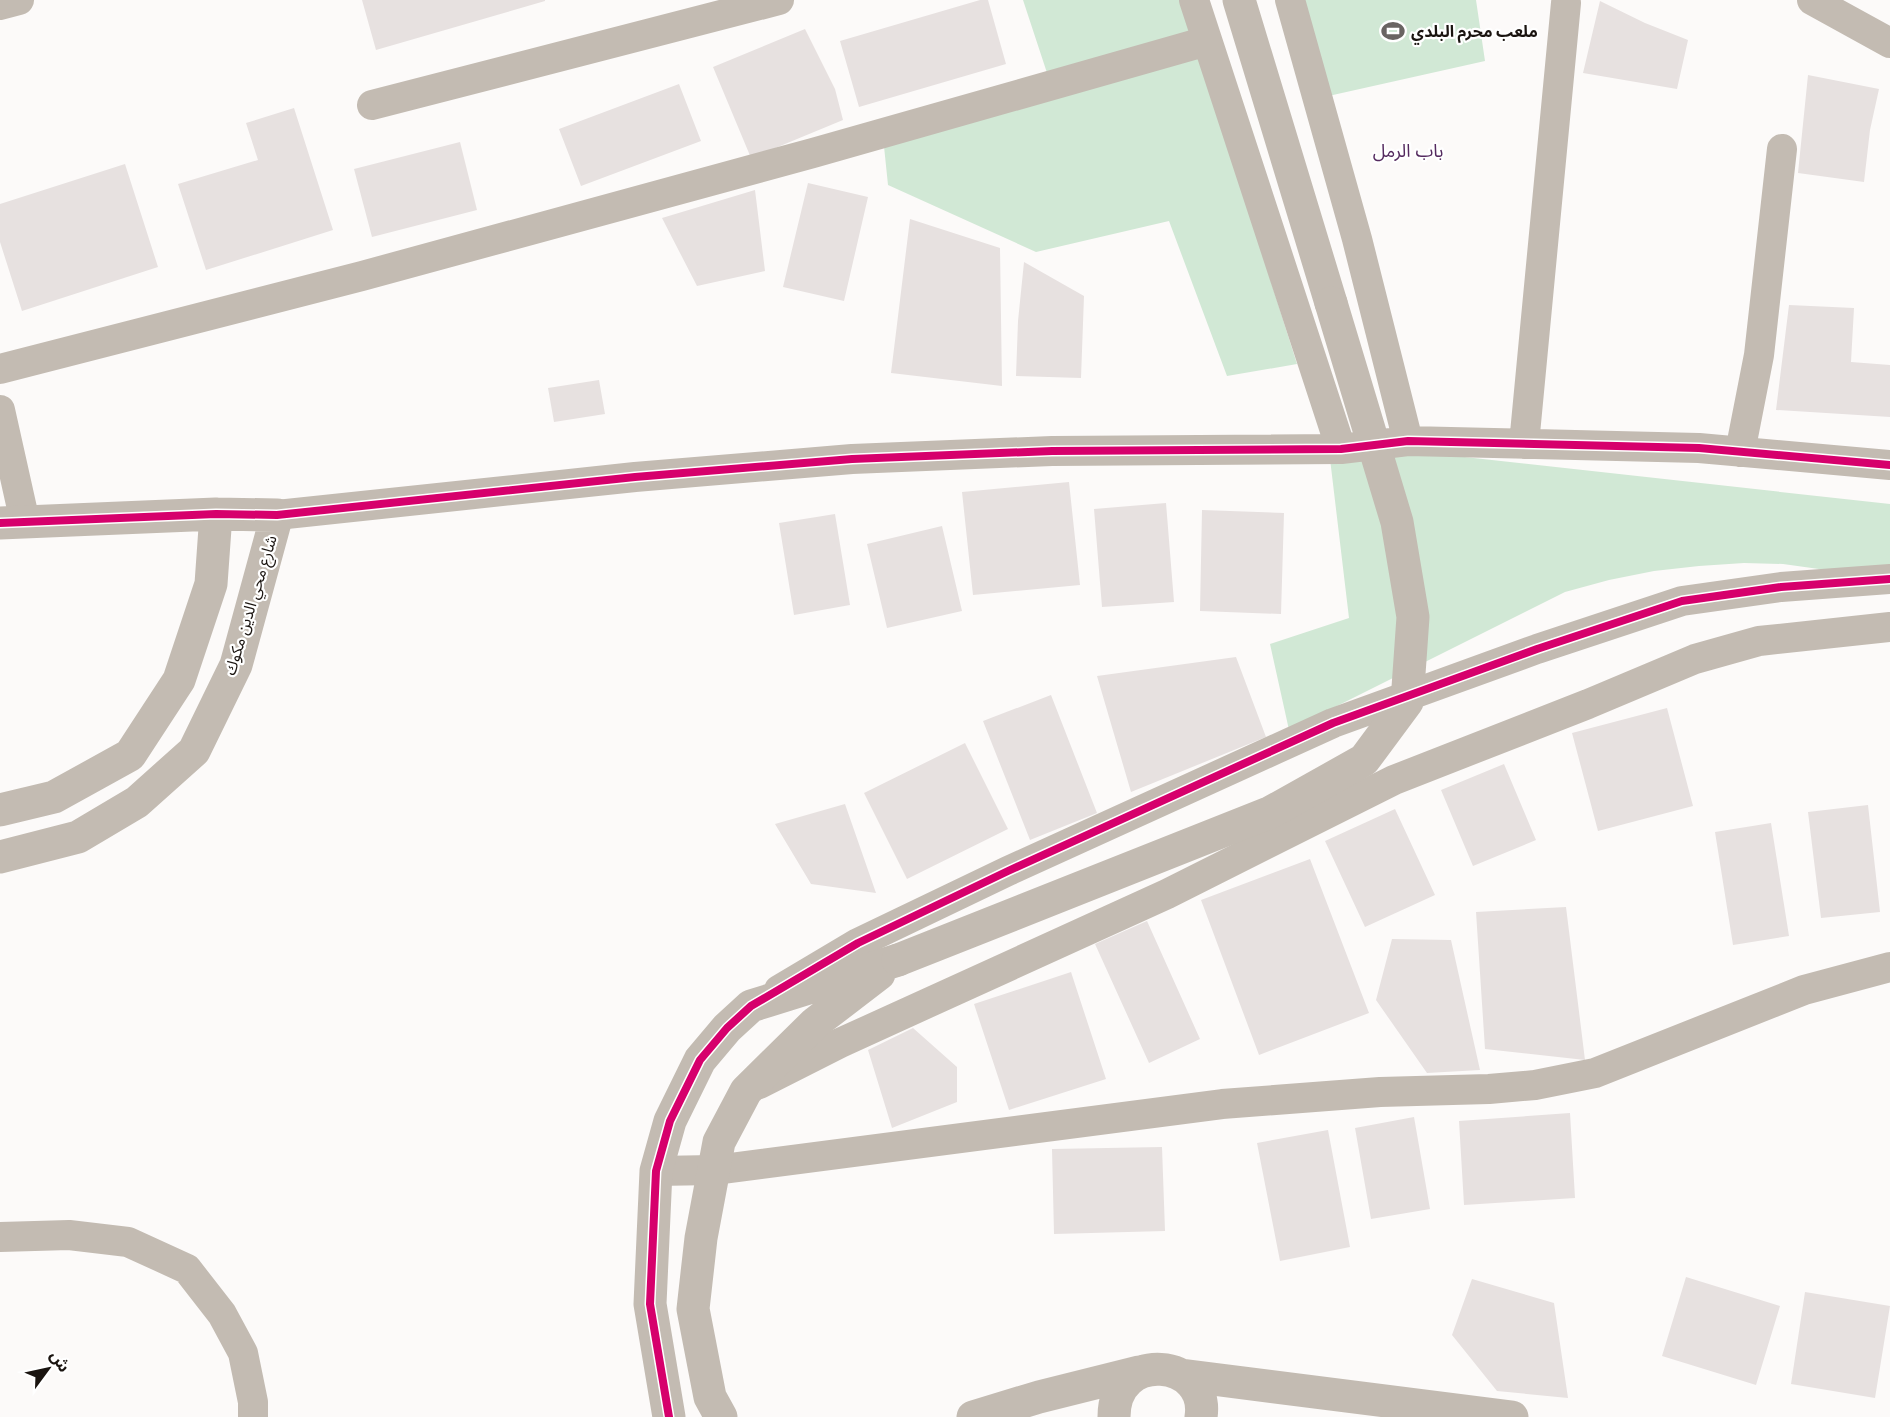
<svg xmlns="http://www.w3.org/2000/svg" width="1890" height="1417" font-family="Poppins,'Noto Sans Arabic',sans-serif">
<rect width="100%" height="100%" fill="#fcfaf9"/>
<path fill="#d1e8d5" d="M 1023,0 L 1182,0 L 1297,364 L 1227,376 L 1169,221 L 1036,252 L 888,185 L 882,127 L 1050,82 Z
M 1299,0 L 1476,0 L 1485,61 L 1324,97 Z
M 1328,442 L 1890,504 L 1890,573 L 1862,575 L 1783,564 L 1744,563 L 1699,566 L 1654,571 L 1609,580 L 1565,592 L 1289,730 L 1270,644 L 1349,618 Z"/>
<path fill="#e7e1e0" d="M 362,0 L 545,0 L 545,1 L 376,50 Z
M 980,0 L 988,0 L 1006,64 L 859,107 L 840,41 Z
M 1600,1 L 1645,23 L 1688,40 L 1677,89 L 1583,73 Z
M 805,29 L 835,89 L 843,120 L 751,158 L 713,67 Z
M 1808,75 L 1879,89 L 1870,130 L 1864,182 L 1798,173 Z
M 679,84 L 701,141 L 581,186 L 559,129 Z
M 294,108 L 333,230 L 206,270 L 178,184 L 258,160 L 246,123 Z
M 460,142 L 477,210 L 372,237 L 354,169 Z
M 125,164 L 158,267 L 22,311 L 0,242 L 0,204 Z
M 808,183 L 868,197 L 844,301 L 783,287 Z
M 755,190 L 765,271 L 697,286 L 662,218 Z
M 910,219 L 1000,248 L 1002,386 L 891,373 Z
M 1024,262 L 1084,296 L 1081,378 L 1016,376 L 1018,321 Z
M 1789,305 L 1854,308 L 1851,362 L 1890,365 L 1890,417 L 1776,410 Z
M 599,380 L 605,414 L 554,422 L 548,388 Z
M 1069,482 L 1080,585 L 973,595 L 962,492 Z
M 1166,503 L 1174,602 L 1102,607 L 1094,509 Z
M 1202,510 L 1284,513 L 1281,614 L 1200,611 Z
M 835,514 L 850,605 L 794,615 L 779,523 Z
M 942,526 L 962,611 L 887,628 L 867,544 Z
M 1236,657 L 1266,737 L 1131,792 L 1097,676 Z
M 1051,695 L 1097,813 L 1030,840 L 983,721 Z
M 1667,708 L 1693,806 L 1598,831 L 1572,733 Z
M 965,743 L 1008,829 L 907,879 L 864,793 Z
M 1504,764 L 1536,840 L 1473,866 L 1441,790 Z
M 845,804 L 876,893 L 811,884 L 775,824 Z
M 1868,805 L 1880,912 L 1821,918 L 1808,812 Z
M 1395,809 L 1435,895 L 1365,927 L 1325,841 Z
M 1771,823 L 1789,936 L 1733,945 L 1715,832 Z
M 1310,859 L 1369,1013 L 1259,1055 L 1201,900 Z
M 1566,907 L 1585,1060 L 1485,1049 L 1476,912 Z
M 1147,921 L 1200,1039 L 1149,1063 L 1095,944 Z
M 1392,939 L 1451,940 L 1480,1070 L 1427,1073 L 1376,1000 Z
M 1071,972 L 1106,1079 L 1009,1110 L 974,1004 Z
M 913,1028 L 957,1067 L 957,1102 L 892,1128 L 868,1050 Z
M 1570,1113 L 1575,1198 L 1464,1205 L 1459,1121 Z
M 1414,1117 L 1430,1209 L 1371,1219 L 1355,1128 Z
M 1328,1130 L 1350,1247 L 1280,1261 L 1257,1143 Z
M 1162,1147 L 1165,1231 L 1054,1234 L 1052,1149 Z
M 1686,1277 L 1780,1306 L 1756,1385 L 1662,1356 Z
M 1472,1279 L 1554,1303 L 1568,1398 L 1497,1391 L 1452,1335 Z
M 1805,1292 L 1890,1306 L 1875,1398 L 1791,1384 Z"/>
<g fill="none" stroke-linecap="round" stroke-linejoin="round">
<path stroke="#c3bbb2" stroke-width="30" d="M 1194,0 L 1341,449
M 1290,0 L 1357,239 L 1408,441
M 1812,0 L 1890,43
M 0,5 L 19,0
M 372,105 L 779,0
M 0,369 L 362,276 L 813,153 L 1207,41
M 0,410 L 25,522
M 1524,444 L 1566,3
M 1740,452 L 1759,355 L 1782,149
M 277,515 L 635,477 L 852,459 L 1052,451 L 1341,449 L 1408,441 L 1699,448 L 1890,465
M 779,990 L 858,943 L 1008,871 L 1333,723 L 1537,649 L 1682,601 L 1781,587 L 1890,579
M 759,1084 L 840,1043 L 1167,894 L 1394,780 L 1588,704 L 1695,659 L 1759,641 L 1890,627
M 656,1171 L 714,1170 L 1222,1104 L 1380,1092 L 1489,1089 L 1535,1085 L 1595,1073 L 1804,990 L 1890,967
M 0,1237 L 69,1235 L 128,1242 L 187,1269 L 222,1314 L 243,1353 L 253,1402 L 253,1417"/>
<path stroke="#c3bbb2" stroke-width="33" d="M 1239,0 L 1331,303
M 0,523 L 216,514 L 277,515 L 236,665 L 194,751 L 137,802 L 78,837 L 0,857
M 0,810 L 54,797 L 130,755 L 179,680 L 211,584 L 216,514
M 1181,1375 L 1512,1417
M 669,1417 L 650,1304 L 656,1171 L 670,1121 L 700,1060 L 727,1028 L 751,1006 L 898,960
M 721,1417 L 710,1397 L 693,1309 L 701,1238 L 719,1142 L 746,1091 L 815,1023 L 879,974
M 973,1417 L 1039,1397 L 1139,1372
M 1114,1417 C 1114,1348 1210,1359 1201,1417"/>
<path stroke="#c3bbb2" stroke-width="33" d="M 898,960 L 1271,812 L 1364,760 L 1407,702 L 1413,617 L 1397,522 L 1331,303"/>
<g stroke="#fff" stroke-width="11">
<path id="cycleway" d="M 0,523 L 216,514 L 277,515 L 635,477 L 852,459 L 1052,451 L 1341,449 L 1408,441 L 1699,448 L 1890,465
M 669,1417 L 650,1304 L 656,1171 L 670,1121 L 700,1060 L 727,1028 L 751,1006 L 858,943 L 1008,871 L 1333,723 L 1537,649 L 1682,601 L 1781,587 L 1890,579"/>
</g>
<use href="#cycleway" stroke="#d6006c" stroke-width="8"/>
</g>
<defs>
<g id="stadium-bare" transform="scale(1.8)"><path d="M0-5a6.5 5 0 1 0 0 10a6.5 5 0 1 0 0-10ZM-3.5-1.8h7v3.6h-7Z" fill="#696462" stroke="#fff" stroke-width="2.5" paint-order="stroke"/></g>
</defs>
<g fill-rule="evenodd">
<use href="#stadium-bare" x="1393" y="31"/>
</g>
<g text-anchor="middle" stroke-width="4.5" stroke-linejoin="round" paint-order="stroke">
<g font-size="16" font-weight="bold" fill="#1a1410" stroke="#fff" text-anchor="start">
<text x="1411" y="37">ملعب محرم البلدي</text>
</g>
<g font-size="16" fill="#1a1410" stroke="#fff">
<text transform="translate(250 605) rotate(-73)" y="6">شارع محي الدين مكوك</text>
</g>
<g font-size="18" fill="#542a5f" stroke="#fff">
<text x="1408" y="157">باب الرمل</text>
</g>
</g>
<g transform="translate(48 1369) rotate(57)" stroke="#ffffff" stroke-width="4.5" paint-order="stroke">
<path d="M0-4.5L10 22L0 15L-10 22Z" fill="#1a1410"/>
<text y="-9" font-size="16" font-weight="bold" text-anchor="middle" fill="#1a1410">ش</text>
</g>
</svg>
